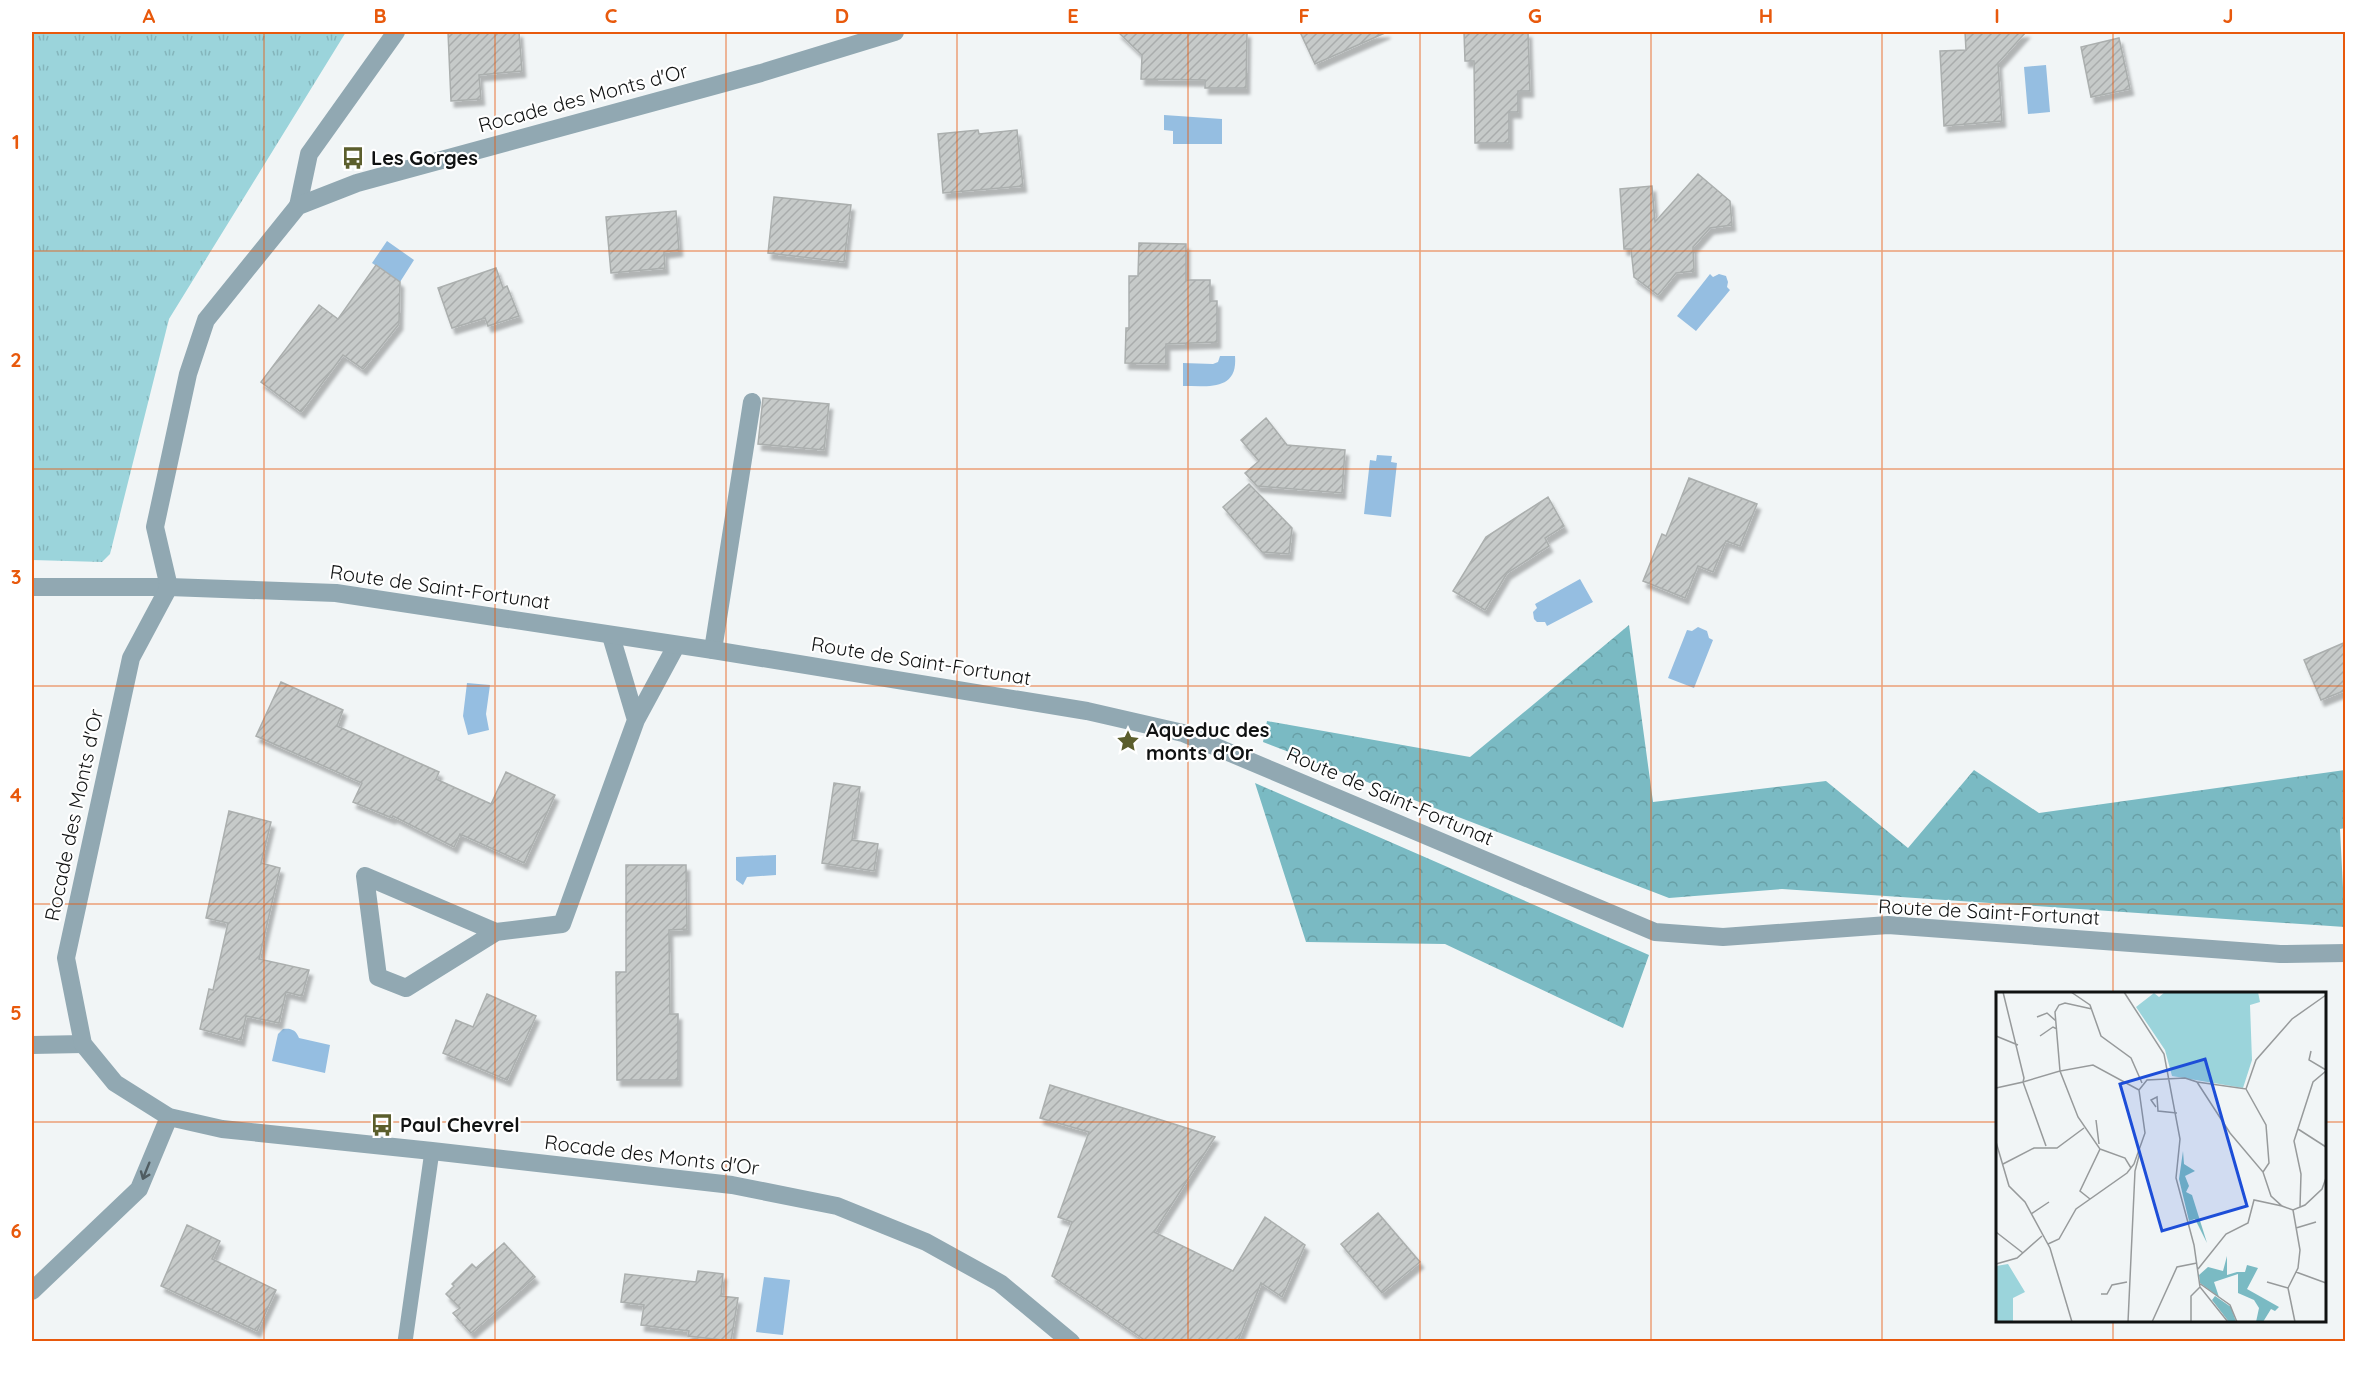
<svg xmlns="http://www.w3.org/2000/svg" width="2377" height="1373" font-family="Quicksand,sans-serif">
<defs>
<pattern id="grass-tufts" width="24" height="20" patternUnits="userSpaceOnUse" patternTransform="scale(1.5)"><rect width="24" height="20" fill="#9bd4db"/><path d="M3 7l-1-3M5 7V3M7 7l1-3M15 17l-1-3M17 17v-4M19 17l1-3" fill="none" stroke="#84b5bb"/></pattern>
<pattern id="forest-crowns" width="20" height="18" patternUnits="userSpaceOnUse" patternTransform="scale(1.5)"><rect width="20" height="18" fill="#7abac3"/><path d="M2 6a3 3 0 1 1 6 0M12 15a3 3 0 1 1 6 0" fill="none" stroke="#689fa6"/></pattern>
<pattern id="building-hatch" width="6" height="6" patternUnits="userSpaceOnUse" patternTransform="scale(1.5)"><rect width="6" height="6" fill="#c6cac9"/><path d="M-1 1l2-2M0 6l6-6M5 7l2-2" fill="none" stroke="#a9acac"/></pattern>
<filter id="shadow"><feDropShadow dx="3.5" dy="6" stdDeviation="1.5" flood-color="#0004"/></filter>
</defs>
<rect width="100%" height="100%" fill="#f1f5f6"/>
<path fill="url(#grass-tufts)" d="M 32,32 L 346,32 L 169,319 L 110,554 L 102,562 L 32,560 Z"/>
<path fill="url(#forest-crowns)" d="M 1629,625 L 1653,802 L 1826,781 L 1908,848 L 1974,770 L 2039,813 L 2345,770 L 2345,828 L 2340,829 L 2345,927 L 1782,889 L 1669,898 L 1263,742 L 1267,721 L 1470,757 Z
M 1255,783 L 1649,955 L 1623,1028 L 1445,944 L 1306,942 Z"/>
<path fill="#95bee1" d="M 2046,65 L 2050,112 L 2028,114 L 2024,67 Z
M 1164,115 L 1222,119 L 1222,144 L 1173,144 L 1173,131 L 1164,130 Z
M 387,241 L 414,260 L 400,282 L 372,263 Z
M 1710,274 L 1713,277 L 1719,274 L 1726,276 L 1728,282 L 1727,287 L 1730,290 L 1696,331 L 1677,316 Z
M 1220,356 L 1235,356 C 1238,391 1208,386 1183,386 L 1183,363 L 1213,364 L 1218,362 Z
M 1377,455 L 1392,456 L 1391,462 L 1397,463 L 1391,517 L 1364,514 L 1370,460 L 1376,461 Z
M 1580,579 L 1593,602 L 1547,626 L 1545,622 L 1537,622 L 1534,619 L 1533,612 L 1537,608 L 1535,604 Z
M 1698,627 L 1707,631 L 1709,638 L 1713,640 L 1694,688 L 1668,678 L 1687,630 L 1692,631 Z
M 467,683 L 490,685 L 486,714 L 489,730 L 468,735 L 463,716 Z
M 776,855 L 776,875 L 747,877 L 743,885 L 736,880 L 736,857 Z
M 283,1029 C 291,1028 296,1030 299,1038 L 330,1045 L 325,1073 L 272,1061 L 278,1034 Z
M 764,1277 L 790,1280 L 783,1335 L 756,1332 Z"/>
<path fill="url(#building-hatch)" stroke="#abafae" stroke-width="1.5" filter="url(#shadow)" d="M 448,32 L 519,32 L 522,71 L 479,75 L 481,99 L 451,101 Z
M 1118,32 L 1247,32 L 1246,88 L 1205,88 L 1205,80 L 1141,79 L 1142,55 Z
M 1300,32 L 1387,32 L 1315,64 Z
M 1464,32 L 1528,32 L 1530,91 L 1518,91 L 1518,112 L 1509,112 L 1509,143 L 1475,143 L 1474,61 L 1465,61 Z
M 1965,32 L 2026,32 L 1998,63 L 2002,121 L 1944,126 L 1940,51 L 1966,50 Z
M 2119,38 L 2130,89 L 2091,97 L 2081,47 Z
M 978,130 L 979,134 L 1017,130 L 1023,186 L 943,193 L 938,134 Z
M 1698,174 L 1730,201 L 1732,225 L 1710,228 L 1693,247 L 1694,271 L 1676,273 L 1658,295 L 1634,277 L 1631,249 L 1624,249 L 1620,189 L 1652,186 L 1655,222 Z
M 774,197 L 851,205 L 844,262 L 768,253 Z
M 676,211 L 679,250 L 664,252 L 665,268 L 611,273 L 606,217 Z
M 1139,243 L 1186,244 L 1186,280 L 1210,280 L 1210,301 L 1217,301 L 1217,342 L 1166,344 L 1166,364 L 1125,363 L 1126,328 L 1129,328 L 1129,276 L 1138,276 Z
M 376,265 L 400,282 L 399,324 L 363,369 L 343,355 L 301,412 L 261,382 L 319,305 L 338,319 Z
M 496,268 L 503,288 L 507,286 L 519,316 L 488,326 L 485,318 L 452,328 L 438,288 Z
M 763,398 L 829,404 L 824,450 L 758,444 Z
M 1266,418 L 1287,445 L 1345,450 L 1342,493 L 1257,486 L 1245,473 L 1259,461 L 1241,440 Z
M 1689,478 L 1757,504 L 1740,546 L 1726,541 L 1713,572 L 1698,566 L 1685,598 L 1643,581 L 1662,534 L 1666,536 Z
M 1249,484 L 1292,528 L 1289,554 L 1262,552 L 1223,507 Z
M 1548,497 L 1564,526 L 1545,538 L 1549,546 L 1507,573 L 1485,610 L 1453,591 L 1486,537 Z
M 2346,642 L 2346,690 L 2321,700 L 2304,660 Z
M 281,682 L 343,710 L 337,726 L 439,772 L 436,779 L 491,804 L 506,772 L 555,795 L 524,863 L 460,834 L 454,847 L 393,816 L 392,818 L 353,802 L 362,783 L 256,736 Z
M 834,783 L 860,787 L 852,840 L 878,844 L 874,871 L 822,863 Z
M 229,811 L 271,822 L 261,863 L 280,868 L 259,959 L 309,970 L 302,996 L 286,992 L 279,1023 L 246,1016 L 241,1040 L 200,1029 L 209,989 L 213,990 L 228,923 L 206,918 Z
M 626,865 L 686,865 L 687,929 L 669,930 L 670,1014 L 678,1014 L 678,1080 L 617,1080 L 616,972 L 626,972 Z
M 487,994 L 536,1016 L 507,1080 L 443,1053 L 456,1020 L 473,1027 Z
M 1050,1085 L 1215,1137 L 1154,1232 L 1233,1271 L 1265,1217 L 1305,1245 L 1282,1297 L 1261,1283 L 1238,1341 L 1146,1341 L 1052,1276 L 1072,1222 L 1058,1217 L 1089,1132 L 1040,1118 Z
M 1378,1213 L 1420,1262 L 1382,1293 L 1341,1244 Z
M 187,1225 L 220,1241 L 212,1259 L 276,1290 L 257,1331 L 161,1286 Z
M 504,1243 L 535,1277 L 471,1333 L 453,1313 L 460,1308 L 446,1294 L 454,1286 L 452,1284 L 472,1264 L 476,1268 Z
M 698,1271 L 723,1274 L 721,1296 L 738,1298 L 731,1341 L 688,1336 L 689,1331 L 641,1325 L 644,1305 L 621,1302 L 625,1274 L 696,1282 Z"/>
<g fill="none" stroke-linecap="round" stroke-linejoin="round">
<path stroke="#91a8b2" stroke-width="15" d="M 405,1342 L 432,1151"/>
<path stroke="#91a8b2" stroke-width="18" d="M 298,206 L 309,154 L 396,32
M 32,587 L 169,587
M 611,636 L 636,720
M 713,650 L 752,402
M 496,932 L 406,988 L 378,977 L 365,876 L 496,932 L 562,924 L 636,720 L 676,646
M 32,1045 L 83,1044
M 32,1291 L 139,1189 L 169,1117"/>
<path stroke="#91a8b2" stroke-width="18" d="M 895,32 L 761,73 L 357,183 L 298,206 L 206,320 L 188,374 L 155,527 L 169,587 L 131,658 L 66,958 L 83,1044 L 115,1083 L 169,1117 L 222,1129 L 432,1151 L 732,1185 L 837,1206 L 926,1242 L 1000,1283 L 1071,1342
M 169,587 L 336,593 L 713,650 L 1087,711 L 1183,733 L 1655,932 L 1723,937 L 1888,925 L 2280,954 L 2346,953"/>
</g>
<defs><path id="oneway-shaft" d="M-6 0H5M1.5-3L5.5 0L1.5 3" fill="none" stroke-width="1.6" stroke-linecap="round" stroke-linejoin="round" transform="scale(1.5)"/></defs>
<use stroke="#505d62" href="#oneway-shaft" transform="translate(146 1171) rotate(112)"/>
<path fill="none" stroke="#e8590c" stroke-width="1.5" stroke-opacity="0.55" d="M 264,32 L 264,1342M 495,32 L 495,1342M 726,32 L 726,1342M 957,32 L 957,1342M 1188,32 L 1188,1342M 1420,32 L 1420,1342M 1651,32 L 1651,1342M 1882,32 L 1882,1342M 2113,32 L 2113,994M 32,251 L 2346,251M 32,469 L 2346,469M 32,686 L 2346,686M 32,904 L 2346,904M 32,1122 L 1998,1122M 2324,1122 L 2346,1122M 2113,1320 L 2113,1342"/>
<defs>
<g id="bus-bare" transform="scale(1.8)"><path d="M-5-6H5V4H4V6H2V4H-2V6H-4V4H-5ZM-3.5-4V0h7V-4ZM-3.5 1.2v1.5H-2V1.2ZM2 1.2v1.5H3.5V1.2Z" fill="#5b5e2c" stroke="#fff" stroke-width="2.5" paint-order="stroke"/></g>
<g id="sight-bare" transform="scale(1.8)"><path d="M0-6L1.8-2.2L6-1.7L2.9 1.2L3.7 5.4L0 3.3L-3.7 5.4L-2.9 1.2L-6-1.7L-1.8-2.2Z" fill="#5b5e2c" stroke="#fff" stroke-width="2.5" paint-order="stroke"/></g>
</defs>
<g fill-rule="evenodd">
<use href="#bus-bare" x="353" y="158"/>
<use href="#sight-bare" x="1128" y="741"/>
<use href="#bus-bare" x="382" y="1125"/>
</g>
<g text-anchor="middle" stroke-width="4.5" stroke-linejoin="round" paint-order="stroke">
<g font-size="20" fill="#101212" stroke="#fff">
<text transform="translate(583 98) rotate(-15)" y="7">Rocade des Monts d'Or</text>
<text transform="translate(440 587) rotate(8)" y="7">Route de Saint-Fortunat</text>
<text transform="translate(921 661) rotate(9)" y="7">Route de Saint-Fortunat</text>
<text transform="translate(1390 796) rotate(23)" y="7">Route de Saint-Fortunat</text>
<text transform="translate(74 815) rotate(-78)" y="7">Rocade des Monts d'Or</text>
<text transform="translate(1989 912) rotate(3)" y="7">Route de Saint-Fortunat</text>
<text transform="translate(652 1155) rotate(7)" y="7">Rocade des Monts d'Or</text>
</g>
<g font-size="20" font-weight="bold" fill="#101212" stroke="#fff" text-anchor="start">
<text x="371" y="165">Les Gorges</text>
<text x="1146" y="737">Aqueduc des<tspan x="1146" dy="23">monts d'Or</tspan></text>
<text x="400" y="1132">Paul Chevrel</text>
</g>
</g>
<g transform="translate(1996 992)">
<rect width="330" height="330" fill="#f1f5f6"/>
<path d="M 169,0 L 262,0 L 264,10 L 254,13 L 256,68 L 247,96 L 176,84 L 169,58 L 140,15 L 158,1 L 163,5 ZM 12,272 L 29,300 L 17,306 L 17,330 L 0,330 L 0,274 Z" fill="#9bd4db"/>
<path d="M 187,159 L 188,172 L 199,179 L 189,184 L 193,194 L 190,200 L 196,203 L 211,251 L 199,227 L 193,229 L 183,187 ZM 231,264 L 231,283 L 241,280 L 249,280 L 251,273 L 262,276 L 251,297 L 283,315 L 279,319 L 275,317 L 267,330 L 260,330 L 263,316 L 258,308 L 242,301 L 242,282 L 218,290 L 223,305 L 204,291 L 203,283 L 212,275 L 227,279 ZM 219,304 L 235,315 L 240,330 L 233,330 L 216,308 Z" fill="#7abac3"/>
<path fill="none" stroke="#979a9b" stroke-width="1.5" d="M 75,0 L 94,13 L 105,44 L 135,66 L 146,91M 128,0 L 168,62 L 184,147 L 180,186 L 198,253 L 204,295 L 232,330M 41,25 L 51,21 L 60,29M 0,44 L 22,53M 44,44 L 57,35 L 61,37M 315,59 L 313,68 L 330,78M 201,90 L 250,97 L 260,68 L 296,27 L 330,3M 0,96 L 27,90 L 28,86 L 7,0M 250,97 L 270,133 L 273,171 L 267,180M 160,115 L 155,108 L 161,105 L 162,119 L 181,121M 100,128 L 103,152M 302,137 L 330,155M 0,150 L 13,194 L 29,210 L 54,256 L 76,330M 50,154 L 27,90 L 64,79 L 59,20 L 63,13 L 69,11 L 96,17M 104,157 L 129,166 L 135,176M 7,172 L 38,156 L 61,156 L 88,136M 94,207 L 84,199 L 104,157 L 82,125 L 64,79 L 97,73 L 143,98M 304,215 L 305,182 L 298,149 L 317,90 L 330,79M 297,218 L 304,258 L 302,276 L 292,296 L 299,330M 35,222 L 53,210M 300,236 L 320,230M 0,240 L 27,261M 52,252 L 63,247 L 80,217 L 131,181 L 138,172 L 149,141 L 143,98 L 151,88 L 189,86 L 201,90 L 234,141 L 267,180 L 275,204 L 286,214 L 297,218 L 309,213 L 326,197 L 330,186M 0,272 L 21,266 L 46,244M 202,277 L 230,242 L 252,231 L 258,208 L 286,214M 300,280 L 330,291M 271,290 L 292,296M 203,291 L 234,313 L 241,330M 105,302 L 111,302 L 116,293 L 131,290M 132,330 L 139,179 L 144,160M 156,330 L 181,275 L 201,271M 195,330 L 195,304 L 204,295"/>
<path fill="#1d4ed8" fill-opacity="0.15" stroke="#1d4ed8" stroke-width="3" d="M 209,67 L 251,214 L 166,239 L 124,92 Z"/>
<rect width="330" height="330" fill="none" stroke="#101212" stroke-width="3"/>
</g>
<rect width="2377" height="1373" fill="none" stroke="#ffffff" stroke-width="66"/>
<rect x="33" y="33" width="2311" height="1307" fill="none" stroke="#e8590c" stroke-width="2"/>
<g font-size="20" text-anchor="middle" font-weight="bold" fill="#e8590c">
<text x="149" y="23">A</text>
<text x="380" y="23">B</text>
<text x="611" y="23">C</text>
<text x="842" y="23">D</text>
<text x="1073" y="23">E</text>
<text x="1304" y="23">F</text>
<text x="1535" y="23">G</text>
<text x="1766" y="23">H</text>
<text x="1997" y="23">I</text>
<text x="2228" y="23">J</text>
<text x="16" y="149">1</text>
<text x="16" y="367">2</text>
<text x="16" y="584">3</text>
<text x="16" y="802">4</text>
<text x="16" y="1020">5</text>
<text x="16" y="1238">6</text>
</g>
</svg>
